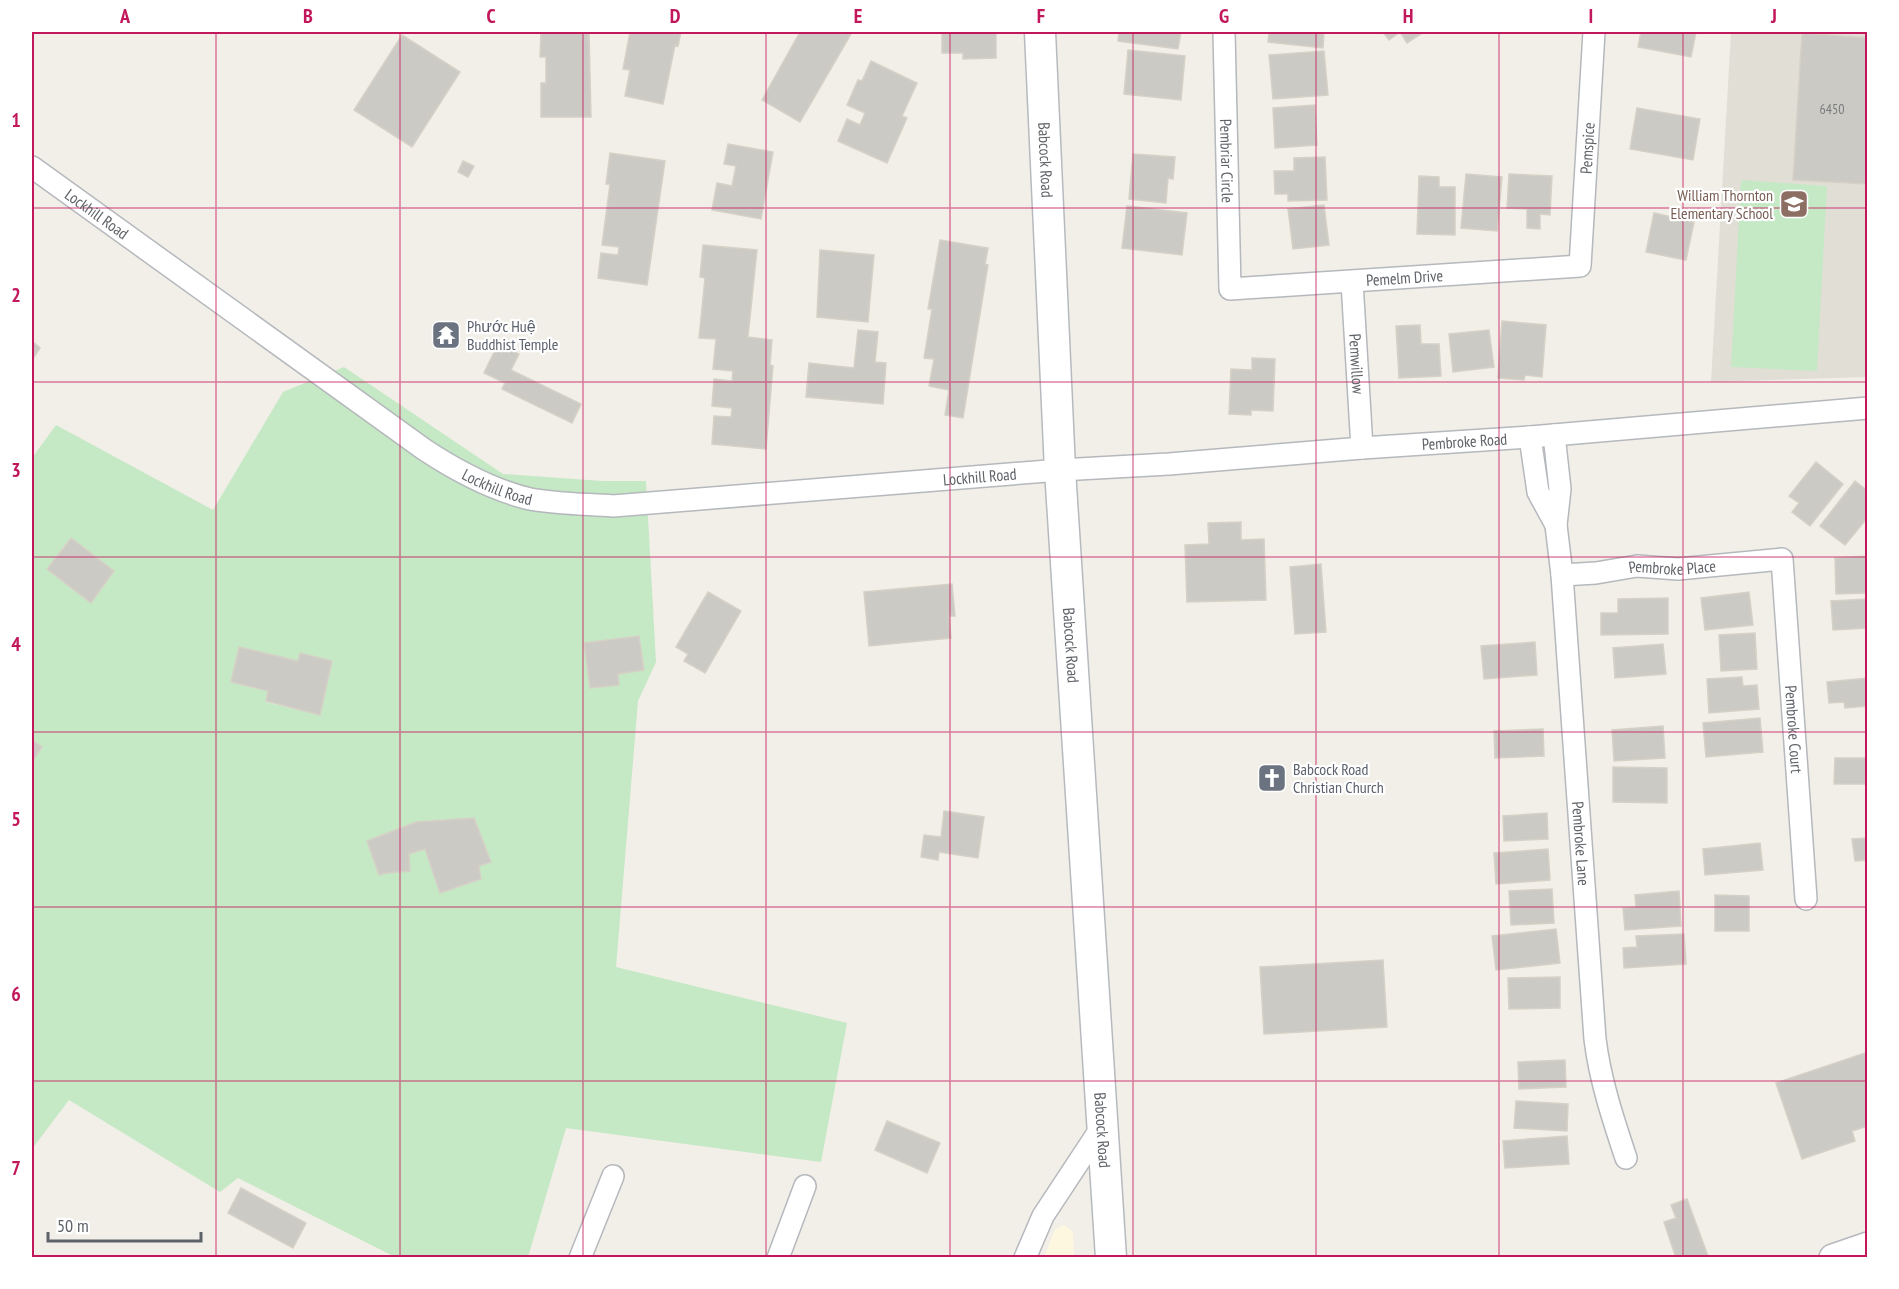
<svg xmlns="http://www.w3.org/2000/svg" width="1899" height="1289" font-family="'PT Sans Narrow',sans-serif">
<rect width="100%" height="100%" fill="#f1efe8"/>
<path fill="#fef7e0" d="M 1064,1225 L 1073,1232 L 1074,1257 L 1044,1257 L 1055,1230 Z"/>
<path fill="#e1ded6" d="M 1731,32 L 1867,32 L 1867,377 L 1711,382 Z"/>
<path fill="#c5e8c5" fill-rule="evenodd" d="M 1741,180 L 1827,186 L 1817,371 L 1731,367 Z
M 344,367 L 503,474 L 602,481 L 646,481 L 656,662 L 638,701 L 616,967 L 847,1023 L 821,1162 L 566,1128 L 528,1257 L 397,1258 L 238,1178 L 220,1192 L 69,1100 L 32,1149 L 32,763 L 42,747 L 32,739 L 32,458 L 56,425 L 213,510 L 283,392 ZM 70,538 L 114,571 L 91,602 L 47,569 ZM 240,647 L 298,661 L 300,653 L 332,662 L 319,715 L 266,702 L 268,691 L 231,682 ZM 474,818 L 491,862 L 479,866 L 481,879 L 441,893 L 425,849 L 409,854 L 387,873 L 379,875 L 367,841 L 416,822 Z"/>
<path fill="#cccac5" stroke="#d6d1c6" stroke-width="1.5" d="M 541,32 L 589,32 L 591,117 L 541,117 L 541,83 L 546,83 L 546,57 L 540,57 Z
M 630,32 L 681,32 L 678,46 L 675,45 L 663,104 L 625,96 L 630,70 L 623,69 Z
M 800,32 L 848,32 L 851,34 L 800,122 L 762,100 Z
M 942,32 L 996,32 L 996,58 L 963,59 L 963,53 L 942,53 Z
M 1119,32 L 1181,32 L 1178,49 L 1118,41 Z
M 1269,32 L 1324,32 L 1323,48 L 1268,42 Z
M 1383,32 L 1424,32 L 1407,43 L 1400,32 L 1389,40 Z
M 1641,32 L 1696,32 L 1691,57 L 1638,47 Z
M 1802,33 L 1868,38 L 1868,184 L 1793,180 Z
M 402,35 L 460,72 L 412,147 L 354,110 Z
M 1128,50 L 1185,56 L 1181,100 L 1124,94 Z
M 1324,51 L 1328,95 L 1273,99 L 1269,55 Z
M 871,61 L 917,83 L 902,116 L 907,118 L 887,163 L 838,141 L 847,119 L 860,125 L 865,113 L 847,105 L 858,80 L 862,81 Z
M 1315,105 L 1317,145 L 1275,148 L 1273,108 Z
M 1637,108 L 1700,119 L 1693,160 L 1630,149 Z
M 728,144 L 773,152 L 761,219 L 712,210 L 717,183 L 732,186 L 736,166 L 724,164 Z
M 610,153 L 665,161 L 647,285 L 598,278 L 601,253 L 618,255 L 619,247 L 602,245 L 610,184 L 606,184 Z
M 1133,154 L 1175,157 L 1173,179 L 1168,178 L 1166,203 L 1129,199 Z
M 1325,157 L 1327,200 L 1288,201 L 1288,194 L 1275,194 L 1274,171 L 1294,171 L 1294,158 Z
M 463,161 L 474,166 L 468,177 L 458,172 Z
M 1466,174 L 1502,177 L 1497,231 L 1461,228 Z
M 1509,174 L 1552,176 L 1550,215 L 1540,214 L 1540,229 L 1527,228 L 1527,209 L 1507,208 Z
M 1419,176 L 1439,177 L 1439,187 L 1455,187 L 1455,235 L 1417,234 Z
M 1324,205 L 1329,245 L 1293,249 L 1288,209 Z
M 1127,206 L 1187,213 L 1182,255 L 1122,248 Z
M 1654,213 L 1694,222 L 1686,260 L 1646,252 Z
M 940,240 L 988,248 L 985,264 L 988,265 L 963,418 L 945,415 L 949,390 L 929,386 L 934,359 L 924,358 L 932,309 L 928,309 Z
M 703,245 L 757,250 L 748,337 L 772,340 L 770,365 L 773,366 L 766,449 L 712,444 L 714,416 L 731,417 L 732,408 L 712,406 L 714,379 L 732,381 L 733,371 L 713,369 L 716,339 L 699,338 L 705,278 L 700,277 Z
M 820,250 L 874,255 L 868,322 L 817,317 Z
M 1502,321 L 1546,325 L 1542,377 L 1525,375 L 1524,380 L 1498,378 Z
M 1420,325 L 1421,344 L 1439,344 L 1441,376 L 1399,378 L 1396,326 Z
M 858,330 L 878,332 L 875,362 L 886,363 L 883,404 L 806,397 L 809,363 L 854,368 Z
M 1489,330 L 1494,367 L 1453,372 L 1449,334 Z
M 32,341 L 40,348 L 32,360 Z
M 498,344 L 519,354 L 511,370 L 581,404 L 572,423 L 502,389 L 505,383 L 484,373 Z
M 1252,358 L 1275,359 L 1273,411 L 1251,410 L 1251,415 L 1229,414 L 1231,369 L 1252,370 Z
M 1816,462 L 1843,484 L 1810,526 L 1792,512 L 1799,503 L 1789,496 Z
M 1855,481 L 1868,491 L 1868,517 L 1845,545 L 1820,526 Z
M 1241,522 L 1241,540 L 1264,539 L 1266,600 L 1187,602 L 1185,545 L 1209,544 L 1208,523 Z
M 71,538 L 114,571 L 91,603 L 47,569 Z
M 1868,556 L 1868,593 L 1836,594 L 1835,558 Z
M 1321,564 L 1326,632 L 1295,634 L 1290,567 Z
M 952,584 L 955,616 L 949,616 L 951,638 L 869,646 L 864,592 Z
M 708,592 L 741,611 L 705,673 L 684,661 L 688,654 L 676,647 Z
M 1749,592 L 1753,625 L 1705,630 L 1701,598 Z
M 1668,598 L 1668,634 L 1601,635 L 1601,613 L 1618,613 L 1618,599 Z
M 1868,599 L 1868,628 L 1833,630 L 1831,601 Z
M 1755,633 L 1757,669 L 1721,671 L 1719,635 Z
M 639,636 L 644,670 L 618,674 L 619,685 L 590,688 L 584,643 Z
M 1535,642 L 1537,675 L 1484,679 L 1481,646 Z
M 1663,644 L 1666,674 L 1615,678 L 1613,648 Z
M 239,647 L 298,661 L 300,653 L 332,661 L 320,715 L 266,701 L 268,691 L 231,682 Z
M 1742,677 L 1743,686 L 1757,685 L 1759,709 L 1709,713 L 1707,679 Z
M 1868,678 L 1868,706 L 1845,708 L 1844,702 L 1829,703 L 1827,682 Z
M 1760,718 L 1763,752 L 1706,757 L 1703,723 Z
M 1663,726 L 1665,758 L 1614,761 L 1612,730 Z
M 1543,729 L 1544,756 L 1495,758 L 1494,731 Z
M 32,740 L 42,747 L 32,763 Z
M 1835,758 L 1868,758 L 1868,784 L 1834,784 Z
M 1613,767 L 1667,768 L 1667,803 L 1613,802 Z
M 944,811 L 984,817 L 978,858 L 939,852 L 938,860 L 921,857 L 924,835 L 941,837 Z
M 1547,813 L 1548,839 L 1504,841 L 1503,816 Z
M 474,818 L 491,862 L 479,866 L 481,879 L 440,893 L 425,849 L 409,854 L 410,871 L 387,873 L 379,875 L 367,841 L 416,822 Z
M 1868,838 L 1868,860 L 1855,861 L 1852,839 Z
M 1760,843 L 1763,870 L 1705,875 L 1703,849 Z
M 1548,849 L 1550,880 L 1496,884 L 1494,853 Z
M 1552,889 L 1554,923 L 1511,925 L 1509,891 Z
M 1679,891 L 1681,926 L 1625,930 L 1623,908 L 1636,907 L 1635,895 Z
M 1715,895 L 1749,896 L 1749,931 L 1715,931 Z
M 1556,929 L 1560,963 L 1496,970 L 1492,936 Z
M 1684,934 L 1686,964 L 1624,968 L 1623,948 L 1637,947 L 1636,936 Z
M 1383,960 L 1387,1027 L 1264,1034 L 1260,967 Z
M 1560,977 L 1560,1008 L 1509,1009 L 1508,978 Z
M 1868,1052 L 1868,1126 L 1852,1131 L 1855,1141 L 1802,1159 L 1776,1083 Z
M 1565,1060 L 1566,1087 L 1519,1089 L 1518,1062 Z
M 1516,1101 L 1568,1104 L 1567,1131 L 1514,1128 Z
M 887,1121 L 940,1143 L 927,1173 L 875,1150 Z
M 1567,1136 L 1569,1164 L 1505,1168 L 1503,1141 Z
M 241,1188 L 306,1223 L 293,1248 L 228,1213 Z
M 1687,1199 L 1708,1256 L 1703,1258 L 1676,1258 L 1664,1222 L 1676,1218 L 1671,1205 Z"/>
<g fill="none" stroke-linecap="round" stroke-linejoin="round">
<g stroke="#b5b8bc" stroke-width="24">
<g id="minor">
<path id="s1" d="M 1224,32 L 1230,289 L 1580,266 L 1594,32"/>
<path id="s2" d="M 32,167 L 425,450 C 457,471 492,490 530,499 C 557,504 586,504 613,506 L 1060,470 L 1169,464 L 1362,448 L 1530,437 L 1868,408"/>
<path id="s3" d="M 1352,282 L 1362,448"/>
<path id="s4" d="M 1554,435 L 1560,489 L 1556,525 L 1562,575 L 1595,1039 C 1600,1080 1613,1119 1626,1158"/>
<path d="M 1530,437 L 1538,492 L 1556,525"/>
<path id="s5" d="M 1562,575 L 1596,573 L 1637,566 L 1678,569 L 1782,559 L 1806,899"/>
<path d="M 580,1258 L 613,1176"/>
<path d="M 778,1258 L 805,1186"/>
<path d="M 1025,1258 L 1043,1216 L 1103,1125"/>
</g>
</g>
<g stroke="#b5b8bc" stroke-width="30">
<path id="tertiary" d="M 1833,1258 L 1868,1246"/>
</g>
<g stroke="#b6babf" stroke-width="33">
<g id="secondary">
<path id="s6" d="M 1040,32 L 1060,470 L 1111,1258"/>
</g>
</g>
<use href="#minor" stroke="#fff" stroke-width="21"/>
<use href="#tertiary" stroke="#fff" stroke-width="27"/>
<use href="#secondary" stroke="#fff" stroke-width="30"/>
</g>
<path fill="none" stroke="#c2185b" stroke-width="1.5" stroke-opacity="0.55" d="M 216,32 L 216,1258M 400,32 L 400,1258M 583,32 L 583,1258M 766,32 L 766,1258M 950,32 L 950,1258M 1133,32 L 1133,1258M 1316,32 L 1316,1258M 1499,32 L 1499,1258M 1683,32 L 1683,1258M 32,208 L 1868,208M 32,382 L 1868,382M 32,557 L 1868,557M 32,732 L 1868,732M 32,907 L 1868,907M 32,1081 L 1868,1081"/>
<defs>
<g id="school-square" transform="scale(1.5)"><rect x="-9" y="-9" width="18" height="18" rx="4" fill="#8d6e63" stroke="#fff"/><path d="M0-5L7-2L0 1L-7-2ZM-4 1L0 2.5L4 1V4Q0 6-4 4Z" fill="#fff"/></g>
<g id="temple-square" transform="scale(1.5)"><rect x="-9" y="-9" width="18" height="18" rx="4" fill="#6b7280" stroke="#fff"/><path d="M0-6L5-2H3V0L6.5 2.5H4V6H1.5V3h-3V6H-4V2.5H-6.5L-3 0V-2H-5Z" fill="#fff"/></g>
<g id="church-square" transform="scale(1.5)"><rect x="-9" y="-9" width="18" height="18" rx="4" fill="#6b7280" stroke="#fff"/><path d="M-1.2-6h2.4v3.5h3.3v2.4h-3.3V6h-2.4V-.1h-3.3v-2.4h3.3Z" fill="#fff"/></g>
</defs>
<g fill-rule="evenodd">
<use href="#school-square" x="1794" y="204"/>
<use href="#temple-square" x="446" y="335"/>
<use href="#church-square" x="1272" y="778"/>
</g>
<g text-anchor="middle" stroke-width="4.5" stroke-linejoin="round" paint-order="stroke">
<g font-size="14" fill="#7a7d7f">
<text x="1832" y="114">6450</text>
</g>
<g font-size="16" fill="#5f6368" stroke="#fff">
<text dy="6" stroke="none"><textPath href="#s1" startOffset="726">Pemspice</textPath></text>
<text dy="6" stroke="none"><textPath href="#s6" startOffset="128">Babcock Road</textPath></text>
<text dy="6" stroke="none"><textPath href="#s1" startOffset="129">Pembriar Circle</textPath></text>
<text dy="6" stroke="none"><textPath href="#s2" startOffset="80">Lockhill Road</textPath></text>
<text dy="6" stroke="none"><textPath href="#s1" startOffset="432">Pemelm Drive</textPath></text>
<text dy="6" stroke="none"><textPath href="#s3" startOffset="82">Pemwillow</textPath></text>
<text dy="6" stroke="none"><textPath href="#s2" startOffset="1538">Pembroke Road</textPath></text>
<text dy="6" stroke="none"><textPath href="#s2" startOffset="1052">Lockhill Road</textPath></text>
<text dy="6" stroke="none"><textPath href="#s2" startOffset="566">Lockhill Road</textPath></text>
<text dy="6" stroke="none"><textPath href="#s5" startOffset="111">Pembroke Place</textPath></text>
<text dy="6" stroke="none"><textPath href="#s6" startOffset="614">Babcock Road</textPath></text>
<text dy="6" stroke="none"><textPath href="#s5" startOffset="392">Pembroke Court</textPath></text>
<text dy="6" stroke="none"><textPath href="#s4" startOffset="410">Pembroke Lane</textPath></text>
<text dy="6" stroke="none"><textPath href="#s6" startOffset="1100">Babcock Road</textPath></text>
</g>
<g font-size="16" fill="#785e54" stroke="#fff" text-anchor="end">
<text x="1773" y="201">William Thornton<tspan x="1773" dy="18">Elementary School</tspan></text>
</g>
<g font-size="16" fill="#5b616d" stroke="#fff" text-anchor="start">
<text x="467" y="332">Phước Huệ<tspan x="467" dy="18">Buddhist Temple</tspan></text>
<text x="1293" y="775">Babcock Road<tspan x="1293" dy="18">Christian Church</tspan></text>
</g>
</g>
<rect width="1899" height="1289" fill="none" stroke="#ffffff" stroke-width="66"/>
<path d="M48 1232v9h153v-9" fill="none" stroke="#5f6368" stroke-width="3"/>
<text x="57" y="1232" font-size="18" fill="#5f6368" stroke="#ffffff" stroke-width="4.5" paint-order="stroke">50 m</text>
<rect x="33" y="33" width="1833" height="1223" fill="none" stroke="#c2185b" stroke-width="2"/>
<g font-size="20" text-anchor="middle" font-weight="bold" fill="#c2185b">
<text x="125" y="23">A</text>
<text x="308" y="23">B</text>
<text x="491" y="23">C</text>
<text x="675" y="23">D</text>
<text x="858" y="23">E</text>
<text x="1041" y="23">F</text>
<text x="1224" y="23">G</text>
<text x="1408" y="23">H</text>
<text x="1591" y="23">I</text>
<text x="1774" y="23">J</text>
<text x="16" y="127">1</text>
<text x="16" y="302">2</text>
<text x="16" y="477">3</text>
<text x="16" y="651">4</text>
<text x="16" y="826">5</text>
<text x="16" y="1001">6</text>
<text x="16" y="1175">7</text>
</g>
</svg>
